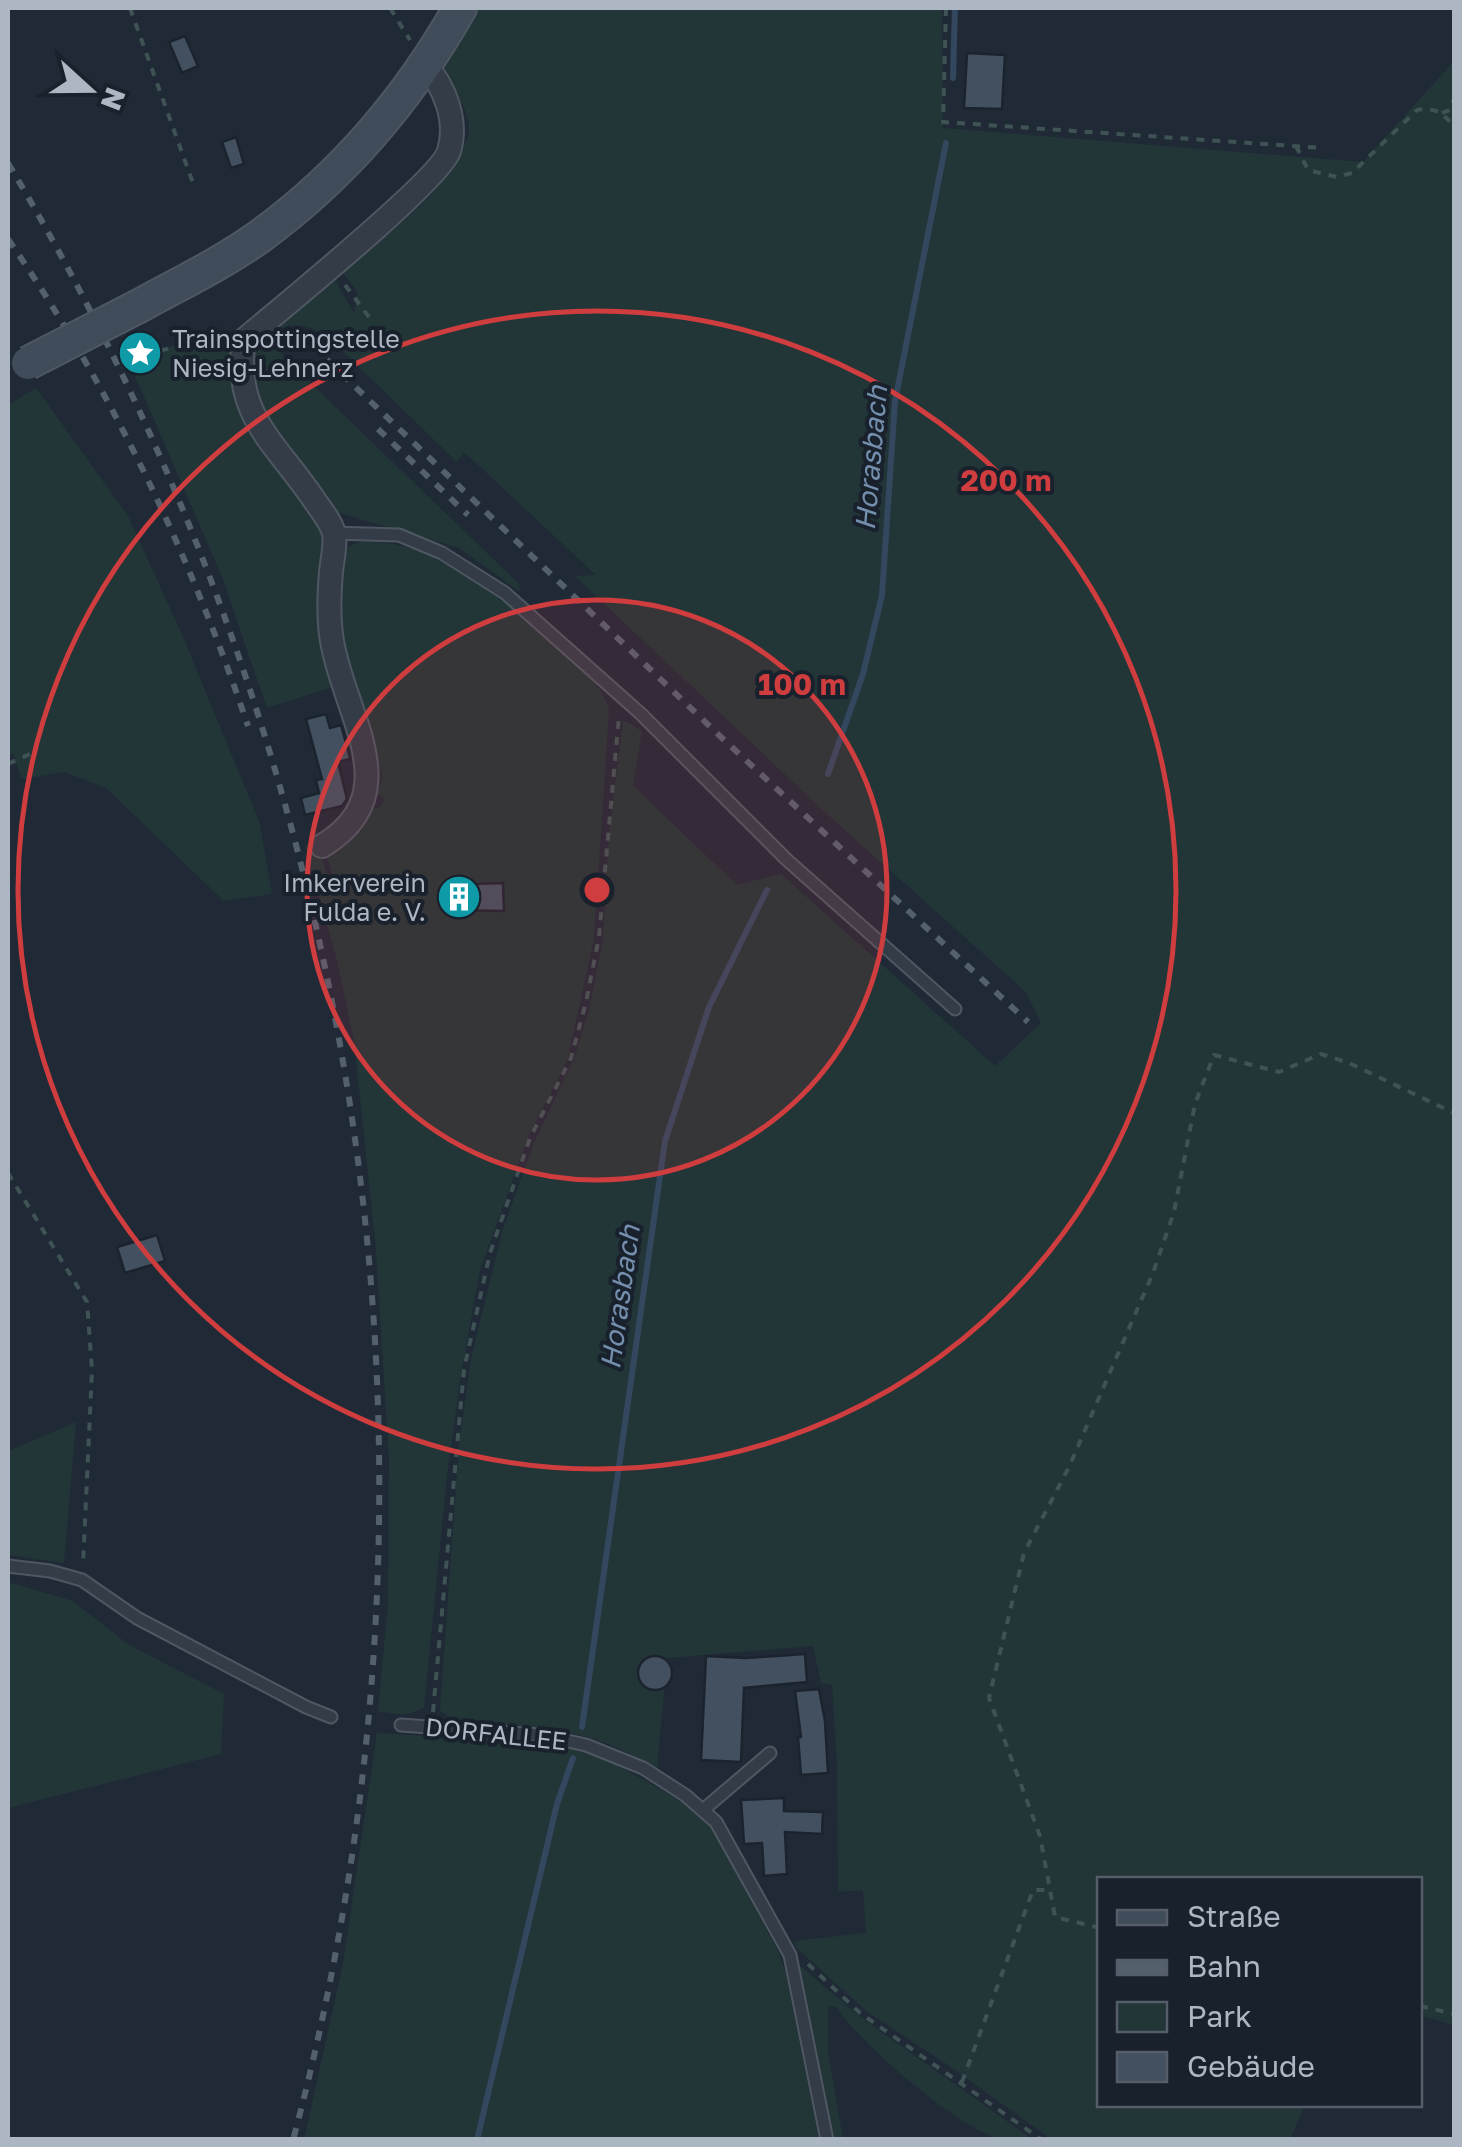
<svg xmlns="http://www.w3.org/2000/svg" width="1462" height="2147" font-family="'Golos Text',sans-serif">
<rect width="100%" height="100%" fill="#202a37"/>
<path fill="#223638" d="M 479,8 L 942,8 L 943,128 L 1363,162 L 1454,61 L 1454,2025 L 1420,2015 L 1420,1880 L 1100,1880 L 1100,2104 L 1305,2105 L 1290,2139 L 1051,2139 L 945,2063 L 866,2011 L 797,1948 L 794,1941 L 866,1933 L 863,1890 L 838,1892 L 837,1761 L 832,1685 L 821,1683 L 813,1646 L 667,1658 L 657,1768 C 630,1753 600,1738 569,1733 C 534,1727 464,1735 440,1710 L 459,1445 L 471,1359 L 502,1232 L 534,1143 L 574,1059 L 589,1010 L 603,939 L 609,835 L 623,720 L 642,731 L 633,786 L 737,885 L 781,874 L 995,1066 L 1041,1023 L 1026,992 L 827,814 L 575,576 L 596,575 L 464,452 L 457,462 L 328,337 L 309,327 L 288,325 L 278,338 L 281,353 L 290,363 L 519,584 L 520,592 L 459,548 L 333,511 L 266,424 L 252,384 L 256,348 L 263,337 L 331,273 L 354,313 L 358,292 L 342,272 C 385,232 438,204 462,149 C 465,144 468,139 469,134 C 471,111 453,87 441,70 Z
M 183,344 L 208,344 L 234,349 L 325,539 L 317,597 L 338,685 L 267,708 L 221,574 L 129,362 L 152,351 Z
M 36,388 L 128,516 L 183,637 L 260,824 L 272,894 L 224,901 L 106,788 L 65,772 L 21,779 L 14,754 L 8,755 L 8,405 Z
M 360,542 C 386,540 411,547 436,557 C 477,573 599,667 609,709 L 594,938 L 568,1058 L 528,1137 L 480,1270 L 460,1380 L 447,1476 L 424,1707 C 409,1717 395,1715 378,1711 L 388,1603 L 389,1458 L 376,1250 L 354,1040 L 337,960 L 305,846 L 317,842 L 330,885 L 332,875 L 325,849 L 370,806 L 378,809 L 385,799 L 376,792 L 382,782 L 382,774 L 365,708 L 355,710 L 333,592 L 345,548 Z
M 76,1422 L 64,1563 L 8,1555 L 8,1451 Z
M 8,1582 L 73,1601 L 129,1645 L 224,1694 L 221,1754 L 8,1808 Z
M 377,1733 L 570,1745 L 607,1759 L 681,1801 L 711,1826 L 778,1951 L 786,1974 L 819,2139 L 304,2140 L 343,1964 Z
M 799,1965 L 859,2016 L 1032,2139 C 1022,2139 1010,2141 1000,2139 C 957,2127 861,2045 837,2007 L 828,2006 L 828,2053 L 843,2139 L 832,2139 Z"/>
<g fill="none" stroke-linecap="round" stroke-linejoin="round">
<path stroke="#33475f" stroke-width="6" d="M 953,78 L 955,8
M 828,774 L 863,674 L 882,595 L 895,401 L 946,143
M 582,1727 L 665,1141 L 709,1007 L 767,890
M 477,2140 L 557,1804 L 573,1758"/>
</g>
<path fill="#43505f" stroke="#1b232e" stroke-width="2.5" d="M 185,36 L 198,66 L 182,73 L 169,42 Z
M 967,53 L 1005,55 L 1002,109 L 964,108 Z
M 236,137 L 244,164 L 231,168 L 222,142 Z
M 326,714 L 330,728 L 341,725 L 349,754 L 350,759 L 338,762 L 347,799 L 342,806 L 305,815 L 301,798 L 319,793 L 316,780 L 322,779 L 306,719 Z
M 503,883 L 504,911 L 448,910 L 448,885 Z
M 157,1235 L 165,1261 L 125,1273 L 117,1247 Z
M 805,1654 L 807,1682 L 744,1688 L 741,1762 L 701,1760 L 706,1656 L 746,1658 Z
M638 1673a17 17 0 1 1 34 0a17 17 0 1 1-34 0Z
M 819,1689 L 825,1721 L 828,1773 L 801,1775 L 798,1737 L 801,1737 L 795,1691 Z
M 784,1798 L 784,1811 L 823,1812 L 822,1834 L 785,1832 L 787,1874 L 764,1876 L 762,1843 L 744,1844 L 741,1800 Z"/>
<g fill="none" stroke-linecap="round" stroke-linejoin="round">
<g stroke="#4e5762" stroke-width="15">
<path id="service" d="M 334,533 L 399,535 L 442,553 L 505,593 L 641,714 L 787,860 L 955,1009
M 8,1566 L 50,1571 L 82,1580 L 137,1618 L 306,1707 L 331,1717
M 401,1725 L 540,1735 L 586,1745 L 643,1768 L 685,1795 L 716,1822 L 790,1955 L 827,2140
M 703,1810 L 770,1753"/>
</g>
<g stroke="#4e5762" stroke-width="26">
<path id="minor" d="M 322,846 C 409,794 344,715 332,641 C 328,618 329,595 331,572 C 332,561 336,545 334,534 C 332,523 321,510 315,501 C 277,444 232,415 244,340 C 278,311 440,180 449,151 C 458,121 445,87 425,65"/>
</g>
<g stroke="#4e5762" stroke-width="36">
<path id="secondary" d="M 139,306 C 179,284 221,264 259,237 C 343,176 409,98 460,8"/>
</g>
<path stroke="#3f5355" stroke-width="4" stroke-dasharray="8 8" stroke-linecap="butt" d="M 130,8 L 194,186
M 390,8 L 410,40
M 946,8 L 943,122 L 1323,148
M 1442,113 L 1450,110 L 1454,99
M 1296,146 L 1308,170 L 1337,177 L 1352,173 L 1417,110 C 1436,107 1442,113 1454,126
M 345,285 L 369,317
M 145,355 L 196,341 L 224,341
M 8,764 L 30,754
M 8,1173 L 87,1302 L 92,1370 L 83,1565
M 433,1712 L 464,1369 L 490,1253 L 530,1138 L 571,1058 L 586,1002 L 599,937 L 619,716
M 1100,1928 L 1055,1917 L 1040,1836 L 989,1698 L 1024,1553 L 1069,1467 L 1153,1273 L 1174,1212 L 1195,1104 L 1214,1055 L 1279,1072 L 1321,1054 L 1349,1063 L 1454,1113
M 808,1964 L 860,2013 L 1042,2140
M 1420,2006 L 1454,2014
M 962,2082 L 1033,1890 L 1049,1890"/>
<use href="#service" stroke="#333c47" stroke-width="11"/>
<use href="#minor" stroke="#333c47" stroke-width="22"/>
<use href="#secondary" stroke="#414c5a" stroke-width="32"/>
<path stroke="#55606e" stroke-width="6" stroke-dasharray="10 10" stroke-linecap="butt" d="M 8,163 C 366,761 474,1464 293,2140
M 8,239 C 111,388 190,554 248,726
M 298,332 L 722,738 L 1028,1022
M 378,429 L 468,515"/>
<g stroke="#4e5762" stroke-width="36" stroke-linecap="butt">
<path id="secondary-bridge" d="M 28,363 L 139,306"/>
</g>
<use href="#secondary-bridge" stroke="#414c5a" stroke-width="32"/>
</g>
<circle cx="597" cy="890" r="290" fill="#d03d3f" fill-opacity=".12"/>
<g fill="none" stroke="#d03d3f" stroke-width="5">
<circle cx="597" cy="890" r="290"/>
<circle cx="597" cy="890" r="579"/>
</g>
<defs>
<g id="sight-disc" transform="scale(2.25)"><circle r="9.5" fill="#0f9aa8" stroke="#19212c"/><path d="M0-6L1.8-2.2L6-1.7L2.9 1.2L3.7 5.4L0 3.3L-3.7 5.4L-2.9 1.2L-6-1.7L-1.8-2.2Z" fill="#fff"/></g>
<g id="building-disc" transform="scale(2.25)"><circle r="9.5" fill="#0f9aa8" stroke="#19212c"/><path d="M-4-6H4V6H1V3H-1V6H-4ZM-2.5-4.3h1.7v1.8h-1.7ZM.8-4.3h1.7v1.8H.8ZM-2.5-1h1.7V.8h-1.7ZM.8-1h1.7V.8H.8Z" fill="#fff"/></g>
</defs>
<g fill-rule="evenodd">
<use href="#sight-disc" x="140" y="353"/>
<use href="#building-disc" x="459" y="897"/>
</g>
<g text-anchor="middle" stroke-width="8" stroke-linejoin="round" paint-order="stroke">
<g font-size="25" fill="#adb7c4" stroke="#19212c" text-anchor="start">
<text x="172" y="348">Trainspottingstelle<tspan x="172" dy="29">Niesig-Lehnerz</tspan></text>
<text x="426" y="892" text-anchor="end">Imkerverein<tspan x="426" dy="29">Fulda e. V.</tspan></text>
</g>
<g font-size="25" fill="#adb7c4" stroke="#19212c">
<text transform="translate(496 1734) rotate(6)" y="9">DORFALLEE</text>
</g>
<g font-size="28" font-style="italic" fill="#748fad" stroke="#19212c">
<text transform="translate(871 458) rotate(-85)" y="10">Horasbach</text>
<text transform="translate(620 1297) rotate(-82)" y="10">Horasbach</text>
</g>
</g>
<circle cx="597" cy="890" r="15" fill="#d03d3f" stroke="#19212c" stroke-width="5"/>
<g font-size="30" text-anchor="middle" font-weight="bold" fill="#d03d3f" stroke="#19212c" stroke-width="8" stroke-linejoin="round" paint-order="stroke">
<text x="1006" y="491">200 m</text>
<text x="802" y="695">100 m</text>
</g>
<rect width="1462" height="2147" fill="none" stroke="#adb7c4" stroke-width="20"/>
<rect x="1097" y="1877" width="325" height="230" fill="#19212c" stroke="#545d69" stroke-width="2.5"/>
<rect x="1117" y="1910" width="50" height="15" fill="#414c5a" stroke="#545d69" stroke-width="2.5"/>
<text x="1187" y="1927" font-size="30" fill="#adb7c4">Straße</text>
<rect x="1117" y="1960" width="50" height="15" fill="#55606e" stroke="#545d69" stroke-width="2.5"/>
<text x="1187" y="1977" font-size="30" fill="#adb7c4">Bahn</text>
<rect x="1117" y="2002" width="50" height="30" fill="#223638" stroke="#545d69" stroke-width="2.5"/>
<text x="1187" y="2027" font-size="30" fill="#adb7c4">Park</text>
<rect x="1117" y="2052" width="50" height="30" fill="#43505f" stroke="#545d69" stroke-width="2.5"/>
<text x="1187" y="2077" font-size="30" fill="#adb7c4">Gebäude</text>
<g transform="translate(90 90) rotate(111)" stroke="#19212c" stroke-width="8" paint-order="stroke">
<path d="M0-8L18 38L0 25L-18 38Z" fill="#adb7c4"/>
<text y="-15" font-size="28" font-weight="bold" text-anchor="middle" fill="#adb7c4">N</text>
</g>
</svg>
